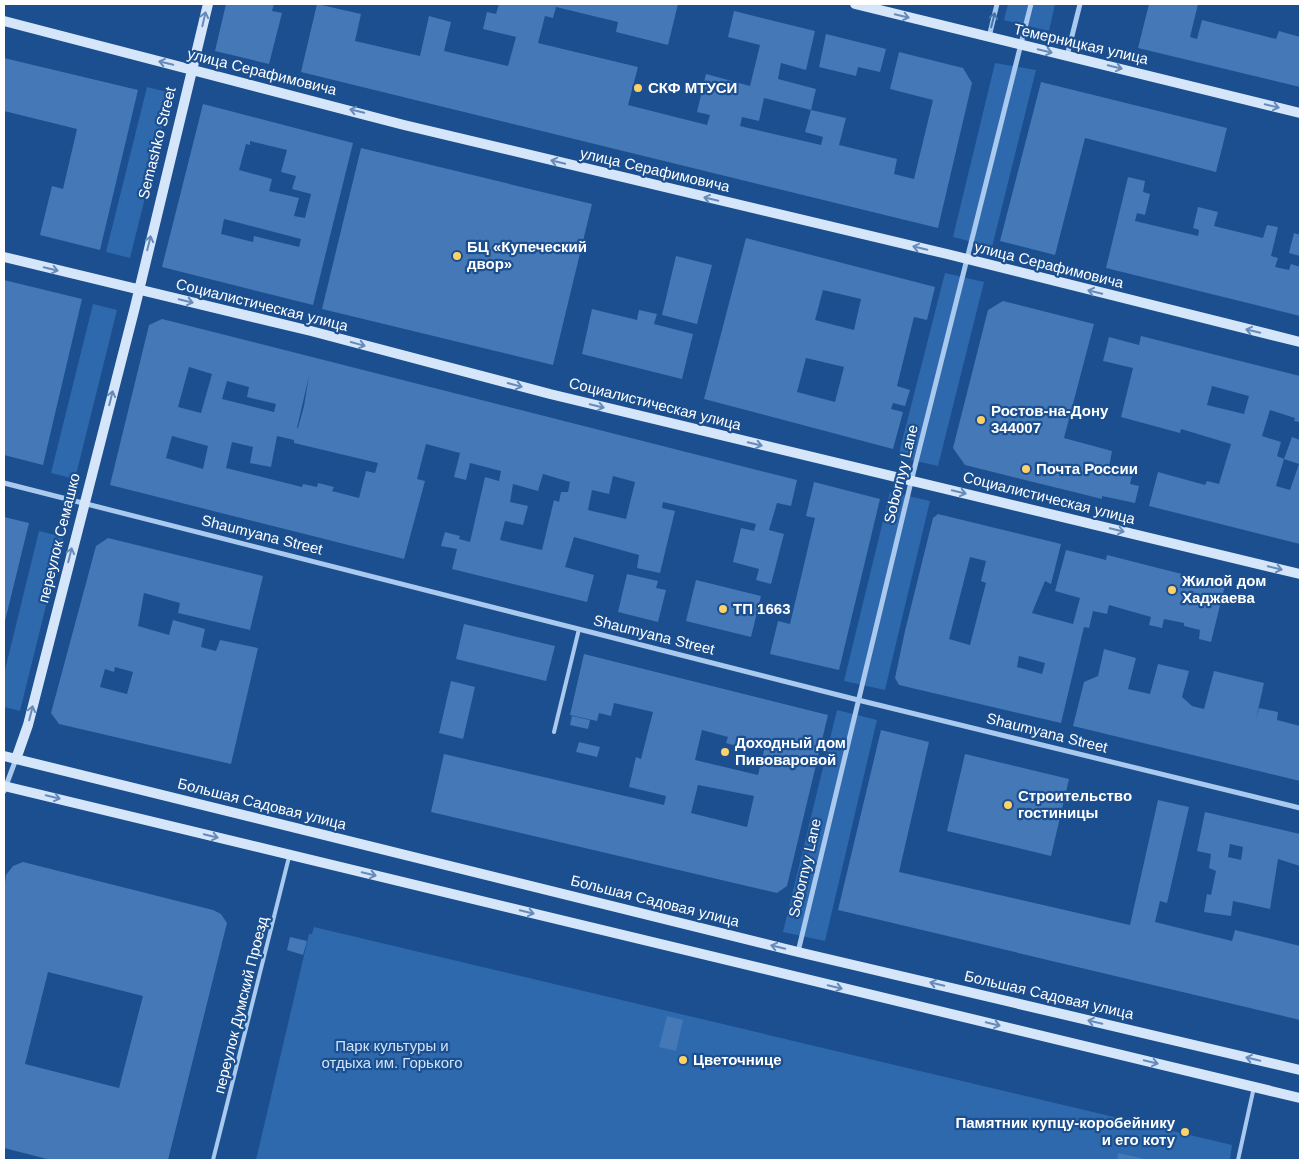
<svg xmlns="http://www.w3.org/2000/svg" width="1304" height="1164" font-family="Helvetica,sans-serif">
<rect width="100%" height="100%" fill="#1b4f8f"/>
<path fill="#2e69ad" d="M 1008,4 L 1055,4 L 1049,31 L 1004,20 Z
M 995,63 L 1036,70 L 992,247 L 953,237 Z
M 147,87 L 171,93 L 130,258 L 106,252 Z
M 945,273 L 984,282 L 938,466 L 898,457 Z
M 93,304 L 117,310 L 75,479 L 51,473 Z
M 890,492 L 930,501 L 885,690 L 844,681 Z
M 39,531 L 63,537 L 20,711 L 4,707 L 4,674 Z
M 837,710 L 877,720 L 825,941 L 783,932 Z
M 314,927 L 1232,1145 L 1230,1160 L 256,1160 L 309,934 L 312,934 Z"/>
<path fill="#4478b7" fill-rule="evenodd" d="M 226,4 L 274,4 L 272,11 L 282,13 L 269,64 L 215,51 Z
M 317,4 L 361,14 L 355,41 L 420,56 L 429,16 L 451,22 L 444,51 L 508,66 L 516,37 L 483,29 L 487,12 L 496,14 L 499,4 L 678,4 L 668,45 L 616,32 L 618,22 L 556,7 L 553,18 L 545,16 L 538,43 L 638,67 L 628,105 L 707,125 L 710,115 L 697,112 L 706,74 L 750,86 L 760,45 L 728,37 L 734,11 L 815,31 L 806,70 L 781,63 L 778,79 L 816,89 L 811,110 L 764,98 L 759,121 L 742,117 L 740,126 L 821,145 L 823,137 L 805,132 L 811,110 L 846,118 L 839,145 L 897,159 L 894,174 L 914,179 L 933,100 L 890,89 L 899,52 L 963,68 L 972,83 L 938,228 L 301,72 Z
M 1149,4 L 1198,4 L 1190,37 L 1197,39 L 1202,20 L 1276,39 L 1279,31 L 1300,37 L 1300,87 L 1138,48 Z
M 826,34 L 886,49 L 880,72 L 858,67 L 856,76 L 819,67 Z
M 4,58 L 138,90 L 100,250 L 40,235 L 52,186 L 63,189 L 77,129 L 4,111 Z
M 1041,82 L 1227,128 L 1216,172 L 1085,138 L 1055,255 L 1000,241 Z
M 203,104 L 353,143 L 313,305 L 162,267 ZM 250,141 L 287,150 L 281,172 L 296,176 L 292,189 L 311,194 L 305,218 L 294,216 L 299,198 L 269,191 L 272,179 L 239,170 L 246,144 L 250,145 ZM 224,219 L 301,239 L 299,247 L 254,236 L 253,242 L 221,234 Z
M 361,148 L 592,204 L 553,365 L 322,309 Z
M 1128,177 L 1145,181 L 1143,192 L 1150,194 L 1145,215 L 1137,213 L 1135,221 L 1198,236 L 1199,230 L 1193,228 L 1198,207 L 1218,212 L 1214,226 L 1263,238 L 1267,225 L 1278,227 L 1271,256 L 1278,258 L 1275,267 L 1289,270 L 1291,264 L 1300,267 L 1300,316 L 1106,268 Z
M 1294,233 L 1300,235 L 1300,256 L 1289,253 Z
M 746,238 L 935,287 L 927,320 L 914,317 L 897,386 L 910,390 L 905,406 L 893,403 L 891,409 L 903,412 L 893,449 L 704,399 ZM 823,290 L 861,299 L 854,330 L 815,320 ZM 806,358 L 844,367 L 835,402 L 797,392 Z
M 676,256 L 712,265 L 697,324 L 662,315 Z
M 4,280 L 82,299 L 43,465 L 4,455 Z
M 1003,301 L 1094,324 L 1064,438 L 1112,451 L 1109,467 L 1133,472 L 1130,484 L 1139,486 L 1135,503 L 1102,496 L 1102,499 L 965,465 L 953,448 L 988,310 Z
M 592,309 L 637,320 L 639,310 L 657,314 L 654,324 L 693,334 L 682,379 L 582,354 Z
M 162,319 L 797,480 L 791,506 L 777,503 L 769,530 L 784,534 L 771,584 L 756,580 L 759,569 L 733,562 L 741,528 L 754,531 L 756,524 L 663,502 L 662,508 L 675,511 L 660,573 L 637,568 L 639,555 L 574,537 L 565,567 L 594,575 L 587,602 L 452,569 L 457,549 L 441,546 L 445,532 L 460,536 L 459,539 L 470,542 L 485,477 L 499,481 L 501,471 L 470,463 L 466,480 L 454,477 L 460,453 L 426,444 L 417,479 L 425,481 L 404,559 L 110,485 L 149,325 ZM 189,367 L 212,374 L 201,413 L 178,407 ZM 309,376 L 304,406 L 298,428 L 297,428 ZM 227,381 L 249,387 L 247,397 L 276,404 L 274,412 L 222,399 ZM 172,436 L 208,446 L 203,469 L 166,458 ZM 277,436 L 294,440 L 294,443 L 378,463 L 375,473 L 366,471 L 359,498 L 332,491 L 334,487 L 318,483 L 317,487 L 303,484 L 302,487 L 226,468 L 232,442 L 253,447 L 250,463 L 271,467 ZM 543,474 L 570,482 L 568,492 L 561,492 L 559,502 L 554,500 L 542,550 L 500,540 L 505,521 L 523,525 L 528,506 L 510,502 L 513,484 L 538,491 ZM 613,476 L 635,482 L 626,519 L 588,510 L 592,490 L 609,494 Z
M 1141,336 L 1300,376 L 1300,422 L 1294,421 L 1295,418 L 1270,410 L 1262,436 L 1281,442 L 1277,456 L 1284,459 L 1276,486 L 1290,490 L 1299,464 L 1284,459 L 1292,437 L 1300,440 L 1300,544 L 1149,506 L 1158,472 L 1205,485 L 1207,481 L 1219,484 L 1231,444 L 1181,429 L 1180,433 L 1121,417 L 1133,368 L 1103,361 L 1109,337 L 1139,345 ZM 1212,386 L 1249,396 L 1244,414 L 1207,405 Z
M 814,482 L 880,499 L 839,670 L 770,654 L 778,621 L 790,624 L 815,518 L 806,516 Z
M 938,514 L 1061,544 L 1051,584 L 1045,581 L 1032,613 L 1073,624 L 1080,598 L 1055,591 L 1066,550 L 1106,560 L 1107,555 L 1225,585 L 1211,642 L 1199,639 L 1200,630 L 1184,626 L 1184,623 L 1164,619 L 1162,628 L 1149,625 L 1151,617 L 1109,605 L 1107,614 L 1093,611 L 1089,628 L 1084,627 L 1061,723 L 899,685 L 895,678 L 905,631 L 933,518 ZM 970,557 L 986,561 L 981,581 L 986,583 L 970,645 L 949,639 ZM 1019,656 L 1045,663 L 1042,674 L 1017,667 Z
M 4,517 L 29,523 L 4,625 Z
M 108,538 L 263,576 L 250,630 L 178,613 L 180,603 L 144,593 L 138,626 L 169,635 L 173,620 L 205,629 L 201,647 L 216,651 L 220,640 L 258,648 L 231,764 L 59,724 L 51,713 L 96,546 ZM 115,667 L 133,672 L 127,694 L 100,687 L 105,669 L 114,672 Z
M 627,574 L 658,581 L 656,588 L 666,590 L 658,622 L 618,612 Z
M 696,580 L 761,596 L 751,637 L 686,621 Z
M 464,624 L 555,646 L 546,681 L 456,659 Z
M 1104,649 L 1136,658 L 1128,689 L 1150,694 L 1158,664 L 1189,671 L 1182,697 L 1192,706 L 1204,709 L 1214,671 L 1264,683 L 1256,719 L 1259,708 L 1278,712 L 1277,720 L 1300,726 L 1300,781 L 1073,726 L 1084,682 L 1098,676 Z
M 584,654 L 828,715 L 787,886 L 777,893 L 431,812 L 444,754 L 664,805 L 666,796 L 629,787 L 636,757 L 641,759 L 653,712 L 614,703 L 611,716 L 599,713 L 597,721 L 570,715 ZM 702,730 L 728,737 L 726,743 L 743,748 L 745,741 L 765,746 L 758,775 L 695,760 ZM 698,785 L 754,796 L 747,827 L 691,813 Z
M 451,681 L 475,687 L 463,739 L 439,733 Z
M 572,716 L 590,720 L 588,729 L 570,725 Z
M 881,730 L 929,742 L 899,872 L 1130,925 L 1158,800 L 1189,807 L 1167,903 L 1160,901 L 1155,922 L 1232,941 L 1235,930 L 1300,946 L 1300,1020 L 838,910 Z
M 579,742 L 600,747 L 597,757 L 576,752 Z
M 965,754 L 1069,779 L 1051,856 L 947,831 Z
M 1205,812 L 1300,834 L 1300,866 L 1278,859 L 1270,909 L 1233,901 L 1231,916 L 1204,912 L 1207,894 L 1211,895 L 1216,871 L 1209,868 L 1211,854 L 1197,851 ZM 1230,844 L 1243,847 L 1241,860 L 1228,857 Z
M 23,862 L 213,910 L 221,914 L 227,923 L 168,1160 L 51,1160 L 4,1148 L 4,890 L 6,875 L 13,866 ZM 48,972 L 143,996 L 119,1088 L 25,1064 Z
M 290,937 L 307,941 L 303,955 L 287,950 Z
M 667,1016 L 683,1020 L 676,1051 L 659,1047 Z
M 1118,1153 L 1145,1159 L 1145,1160 L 1117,1160 Z"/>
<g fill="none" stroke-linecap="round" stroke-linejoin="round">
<path stroke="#a9c9ee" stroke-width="4" d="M 554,732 L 579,629
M 213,1160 L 289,857
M 1238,1160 L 1254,1087"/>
<path stroke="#a9c9ee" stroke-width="5" d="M 989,37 L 997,4
M 1067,56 L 1080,4
M 4,483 L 858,700 L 1300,808
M 4,791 L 16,759
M 798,952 L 911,482 L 1031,4"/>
<path stroke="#d6e6fa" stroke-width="10" d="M 855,4 L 1300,113
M 4,21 L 404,125 L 947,254 L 1300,342
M 4,257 L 311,331 L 550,394 L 1300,574
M 4,756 L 798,952 L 1300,1070
M 16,759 L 28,725 L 135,307 L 208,4
M 4,786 L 1300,1098"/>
</g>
<defs><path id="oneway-shaft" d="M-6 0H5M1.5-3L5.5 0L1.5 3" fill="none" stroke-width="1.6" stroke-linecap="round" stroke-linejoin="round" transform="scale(1.25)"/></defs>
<g stroke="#668bba">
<use href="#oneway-shaft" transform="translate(902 16) rotate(14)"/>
<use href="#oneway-shaft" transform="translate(204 19) rotate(-77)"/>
<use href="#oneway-shaft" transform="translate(1045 51) rotate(13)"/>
<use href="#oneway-shaft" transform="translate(166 63) rotate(-167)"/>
<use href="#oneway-shaft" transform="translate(1115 67) rotate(14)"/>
<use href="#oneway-shaft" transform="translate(1272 106) rotate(14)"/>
<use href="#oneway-shaft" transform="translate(357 111) rotate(-166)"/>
<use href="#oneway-shaft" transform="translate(558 162) rotate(-166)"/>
<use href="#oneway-shaft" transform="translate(711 199) rotate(-167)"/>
<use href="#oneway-shaft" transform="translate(149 243) rotate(-76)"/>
<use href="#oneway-shaft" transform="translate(920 248) rotate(-167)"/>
<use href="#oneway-shaft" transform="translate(51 269) rotate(14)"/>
<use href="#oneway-shaft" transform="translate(1095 292) rotate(-166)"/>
<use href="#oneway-shaft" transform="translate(186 301) rotate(13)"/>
<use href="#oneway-shaft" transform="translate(1253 331) rotate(-166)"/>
<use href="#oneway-shaft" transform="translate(358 344) rotate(15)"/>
<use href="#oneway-shaft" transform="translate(515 385) rotate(15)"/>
<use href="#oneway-shaft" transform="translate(111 398) rotate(-76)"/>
<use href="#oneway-shaft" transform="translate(597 406) rotate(14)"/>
<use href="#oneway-shaft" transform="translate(755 444) rotate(14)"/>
<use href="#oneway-shaft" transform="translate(959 492) rotate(14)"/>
<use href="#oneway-shaft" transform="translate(1117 530) rotate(14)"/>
<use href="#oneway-shaft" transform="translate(70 555) rotate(-76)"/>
<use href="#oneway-shaft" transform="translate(1275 568) rotate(14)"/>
<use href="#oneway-shaft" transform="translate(31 713) rotate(-76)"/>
<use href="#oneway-shaft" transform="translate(53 797) rotate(14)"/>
<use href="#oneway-shaft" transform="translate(211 836) rotate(14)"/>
<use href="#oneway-shaft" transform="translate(369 874) rotate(13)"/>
<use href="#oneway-shaft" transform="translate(527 912) rotate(14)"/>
<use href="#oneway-shaft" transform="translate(778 947) rotate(-166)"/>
<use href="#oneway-shaft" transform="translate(937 984) rotate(-167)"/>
<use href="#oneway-shaft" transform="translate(835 987) rotate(13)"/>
<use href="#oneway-shaft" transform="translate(1095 1022) rotate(-167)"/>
<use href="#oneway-shaft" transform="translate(993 1024) rotate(13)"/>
<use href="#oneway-shaft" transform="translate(1253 1059) rotate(-167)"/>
<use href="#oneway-shaft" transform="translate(1151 1062) rotate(14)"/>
</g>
<use stroke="#4674ac" href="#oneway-shaft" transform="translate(993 20) rotate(-76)"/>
<g fill="#ffd166" stroke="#1b4f8f" stroke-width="2">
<circle cx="638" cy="88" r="5"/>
<circle cx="457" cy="256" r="5"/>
<circle cx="981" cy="420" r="5"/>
<circle cx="1026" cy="469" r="5"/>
<circle cx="1172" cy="590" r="5"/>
<circle cx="723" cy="609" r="5"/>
<circle cx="725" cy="752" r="5"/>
<circle cx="1008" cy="805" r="5"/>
<circle cx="683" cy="1060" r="5"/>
<circle cx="1185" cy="1132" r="5"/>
</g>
<g text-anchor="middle" stroke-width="4.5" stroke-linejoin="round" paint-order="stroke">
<g font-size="15" fill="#fff" stroke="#1b4f8f">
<text transform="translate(1081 44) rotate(13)" y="5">Темерницкая улица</text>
<text transform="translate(262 72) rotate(14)" y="5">улица Серафимовича</text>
<text transform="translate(157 143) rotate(-76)" y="5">Semashko Street</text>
<text transform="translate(655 170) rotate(13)" y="5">улица Серафимовича</text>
<text transform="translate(1049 265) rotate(14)" y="5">улица Серафимовича</text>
<text transform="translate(262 305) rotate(14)" y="5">Социалистическая улица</text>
<text transform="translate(655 404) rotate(14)" y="5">Социалистическая улица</text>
<text transform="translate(901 474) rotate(-76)" y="5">Sobornyy Lane</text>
<text transform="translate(1049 498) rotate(14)" y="5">Социалистическая улица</text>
<text transform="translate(262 535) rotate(14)" y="5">Shaumyana Street</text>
<text transform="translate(59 538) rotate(-76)" y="5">переулок Семашко</text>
<text transform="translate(654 635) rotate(14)" y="5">Shaumyana Street</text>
<text transform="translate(1047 733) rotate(14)" y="5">Shaumyana Street</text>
<text transform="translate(262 804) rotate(14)" y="5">Большая Садовая улица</text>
<text transform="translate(805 868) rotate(-77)" y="5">Sobornyy Lane</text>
<text transform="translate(655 901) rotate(14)" y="5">Большая Садовая улица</text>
<text transform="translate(1049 995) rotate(13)" y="5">Большая Садовая улица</text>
<text transform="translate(241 1005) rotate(-76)" y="5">переулок Думский Проезд</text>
</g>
<g font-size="15" font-weight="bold" fill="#fff" stroke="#1b4f8f" text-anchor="start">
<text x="648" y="93">СКФ МТУСИ</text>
<text x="467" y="252">БЦ «Купеческий<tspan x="467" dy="17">двор»</tspan></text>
<text x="991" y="416">Ростов-на-Дону<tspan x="991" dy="17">344007</tspan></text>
<text x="1036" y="474">Почта России</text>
<text x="1182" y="586">Жилой дом<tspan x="1182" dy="17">Хаджаева</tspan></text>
<text x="733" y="614">ТП 1663</text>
<text x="735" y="748">Доходный дом<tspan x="735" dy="17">Пивоваровой</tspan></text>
<text x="1018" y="801">Строительство<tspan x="1018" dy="17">гостиницы</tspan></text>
<text x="693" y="1065">Цветочнице</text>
<text x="1175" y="1128" text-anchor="end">Памятник купцу-коробейнику<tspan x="1175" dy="17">и его коту</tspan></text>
</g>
<g font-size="15" fill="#cfe3fa" stroke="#1b4f8f">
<text x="392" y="1051">Парк культуры и<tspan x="392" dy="17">отдыха им. Горького</tspan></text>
</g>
</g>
<rect width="1304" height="1164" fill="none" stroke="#ffffff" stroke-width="10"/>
</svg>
